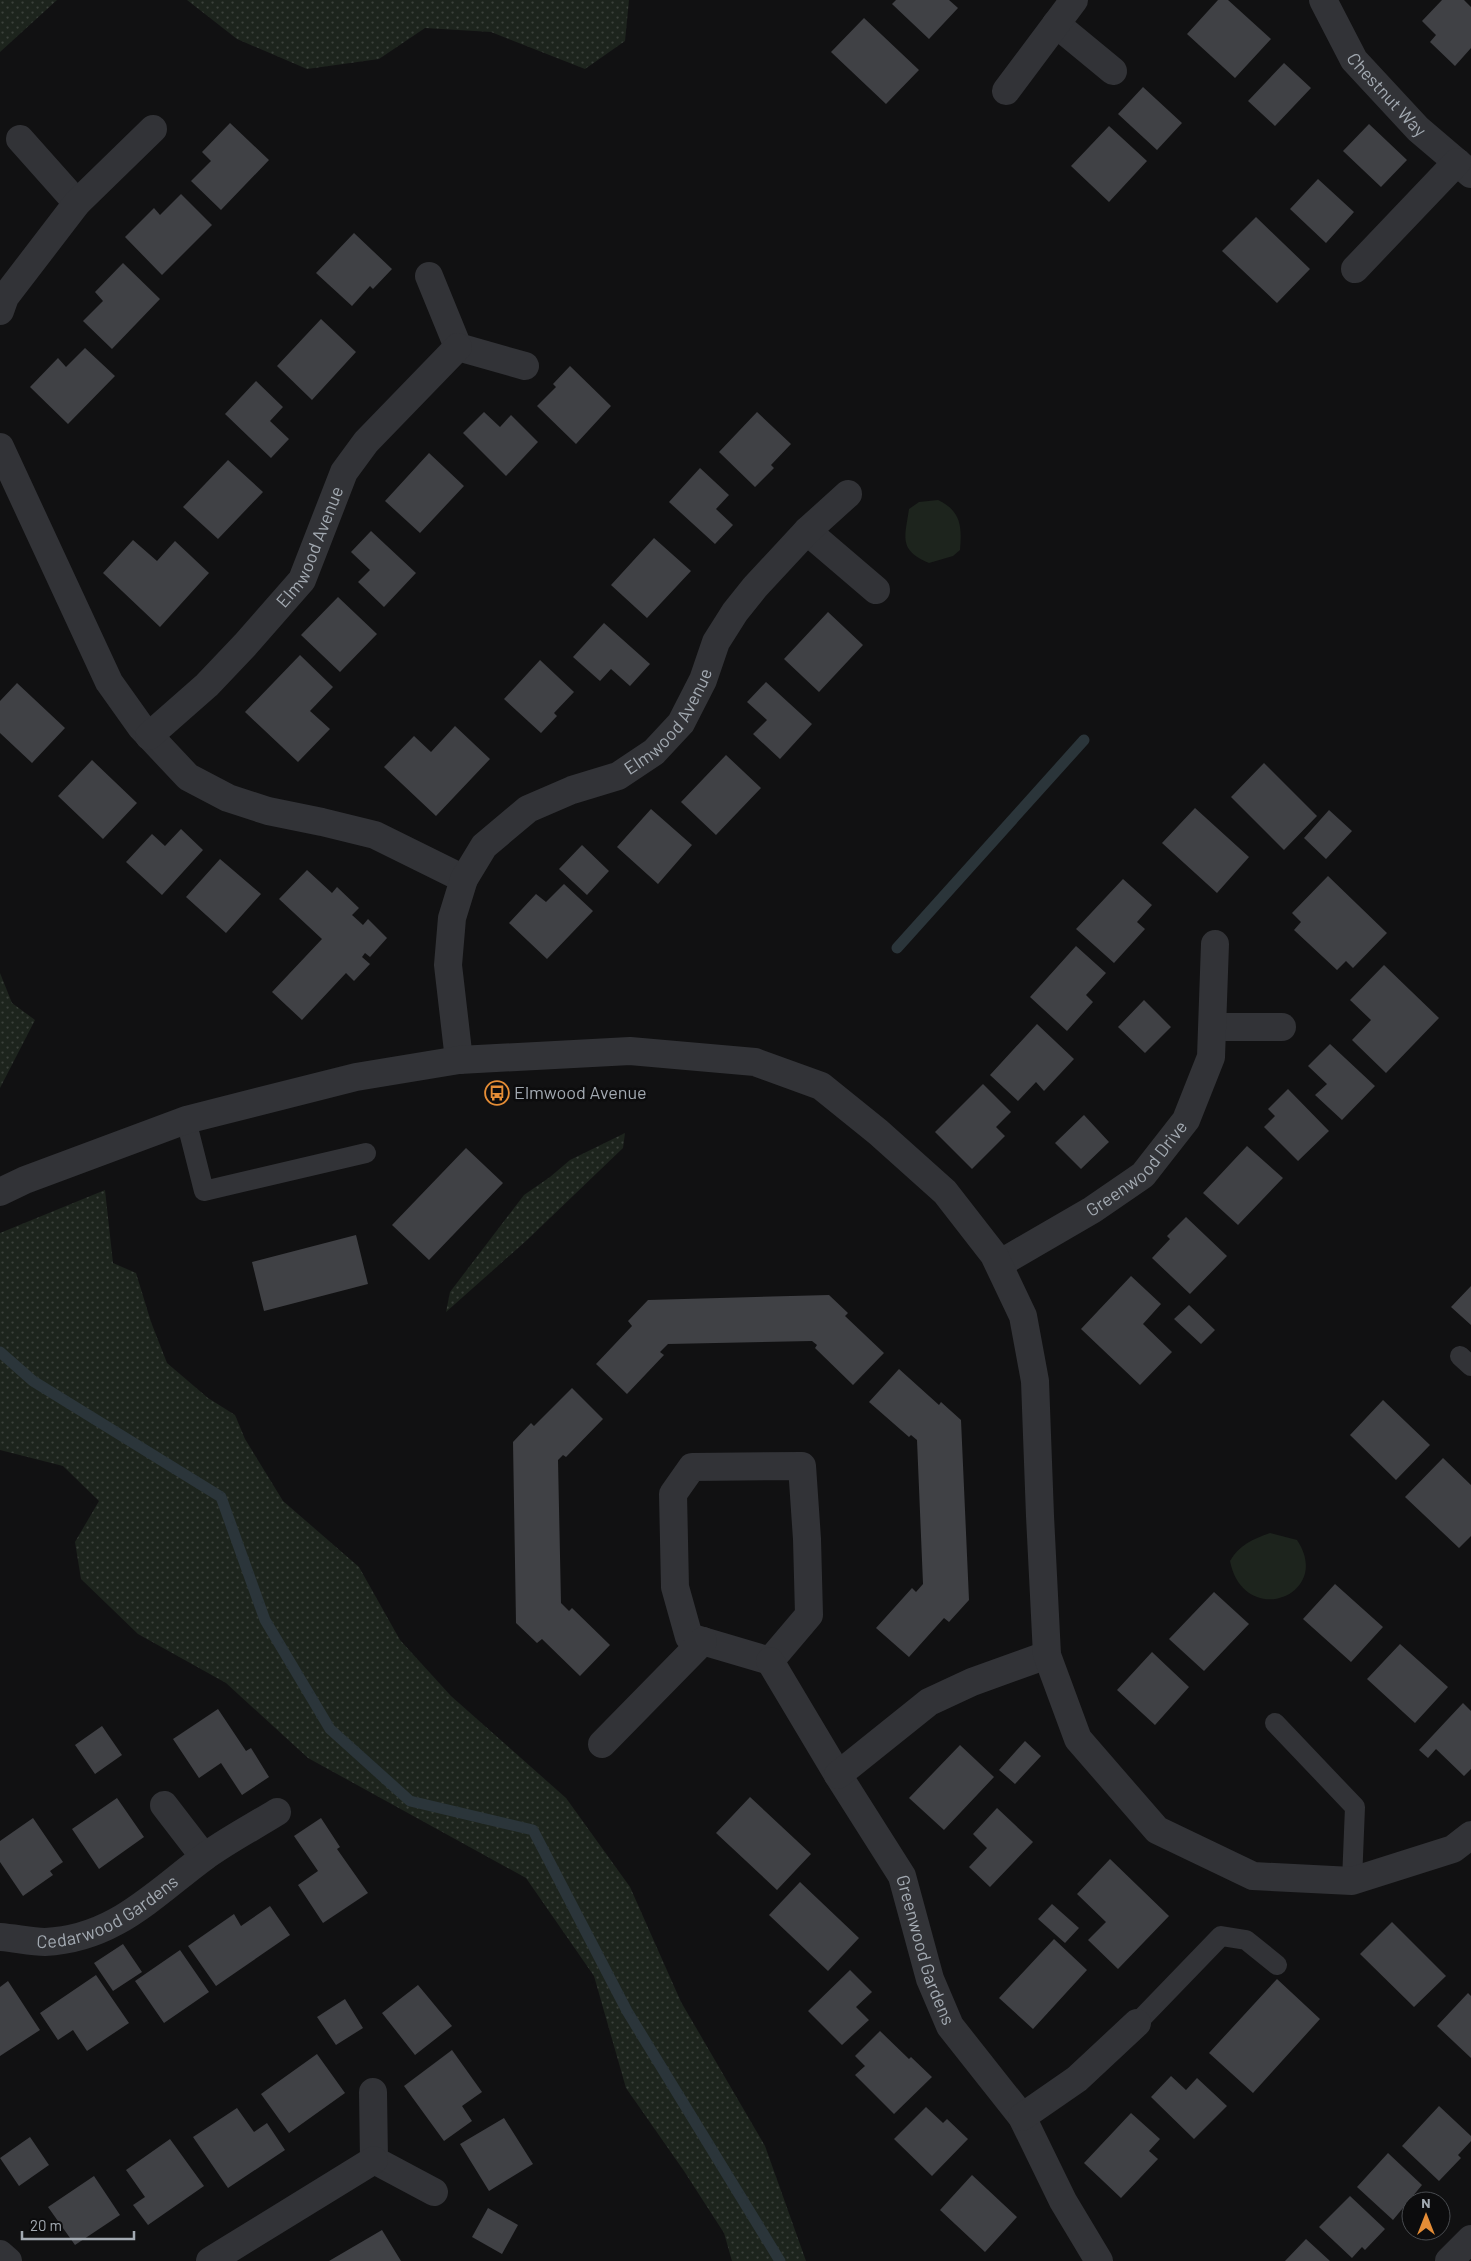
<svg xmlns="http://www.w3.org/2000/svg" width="1471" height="2261" font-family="Barlow,sans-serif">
<defs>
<pattern id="grass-dots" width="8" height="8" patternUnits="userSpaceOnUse" patternTransform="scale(1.25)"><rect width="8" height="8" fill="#1d241d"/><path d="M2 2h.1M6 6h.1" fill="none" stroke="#3b413b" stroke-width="1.8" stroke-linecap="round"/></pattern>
</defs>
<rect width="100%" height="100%" fill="#111112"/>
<path fill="url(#grass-dots)" d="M 0,0 L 57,0 L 0,52 Z
M 187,0 L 629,0 L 625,41 L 585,69 L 491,32 L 425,28 L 379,59 L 307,69 L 237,39 Z
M 0,973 L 12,1003 L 35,1020 L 0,1088 Z
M 625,1133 L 623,1148 L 527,1240 L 446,1312 L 450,1292 L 524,1195 L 550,1177 L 570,1160 Z
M 105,1190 L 113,1263 L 136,1273 L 151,1322 L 167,1363 L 208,1398 L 235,1415 L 245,1439 L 283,1501 L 359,1567 L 400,1640 L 451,1696 L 566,1798 L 630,1887 L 681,2002 L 765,2146 L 806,2261 L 732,2261 L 724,2233 L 684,2171 L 626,2088 L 594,1976 L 526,1878 L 308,1758 L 226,1683 L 138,1634 L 81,1579 L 75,1542 L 99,1501 L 63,1466 L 0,1450 L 0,1233 Z"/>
<path fill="#1d241d" d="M 938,500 C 961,511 962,526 960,550 L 953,556 L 929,563 C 898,550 905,537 909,509 L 919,502 Z
M 1270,1533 L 1297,1540 C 1334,1595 1244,1630 1230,1561 C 1239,1545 1253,1539 1270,1533 Z"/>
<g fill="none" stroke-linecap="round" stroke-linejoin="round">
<path stroke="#2b353a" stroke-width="11" d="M 897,948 L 1084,740
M 0,1352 L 33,1381 L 221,1497 L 265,1620 L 330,1729 L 410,1801 L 533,1830 L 627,2011 L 780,2261"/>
</g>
<path fill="#404145" d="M 896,0 L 949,0 L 958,8 L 929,39 L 892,4 Z
M 1218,0 L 1228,0 L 1271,39 L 1235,78 L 1187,34 Z
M 1442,0 L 1464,0 L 1471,7 L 1471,48 L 1455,66 L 1430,42 L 1436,35 L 1422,21 Z
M 864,18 L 919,70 L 886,104 L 831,52 Z
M 1284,63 L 1311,88 L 1275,126 L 1248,101 Z
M 1143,87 L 1182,123 L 1157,150 L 1118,114 Z
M 230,123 L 269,160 L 221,210 L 191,181 L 211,161 L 202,152 Z
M 1369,124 L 1407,160 L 1381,187 L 1343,151 Z
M 1109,126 L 1147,161 L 1109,202 L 1071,166 Z
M 1318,179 L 1354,212 L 1326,243 L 1290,209 Z
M 181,194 L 212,225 L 162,275 L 125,237 L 154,208 L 160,215 Z
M 1256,217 L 1310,269 L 1277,303 L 1222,251 Z
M 354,233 L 392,269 L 373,289 L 370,286 L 352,306 L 316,273 Z
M 123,263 L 160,299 L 112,349 L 83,321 L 103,301 L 95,292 Z
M 321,319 L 356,352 L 312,400 L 277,366 Z
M 85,348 L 115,376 L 68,424 L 30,387 L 58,358 L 66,367 Z
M 570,366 L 611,406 L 576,444 L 537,406 L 556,387 L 553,384 Z
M 256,381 L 283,407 L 270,421 L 289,439 L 271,458 L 225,414 Z
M 484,412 L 500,427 L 511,415 L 538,442 L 506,476 L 463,433 Z
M 757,412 L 791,444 L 771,465 L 774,468 L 755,487 L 719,452 Z
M 429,453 L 464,486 L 420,533 L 385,501 Z
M 228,460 L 263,492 L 218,539 L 183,507 Z
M 700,468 L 729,495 L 716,509 L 733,525 L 715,544 L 669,502 Z
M 371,531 L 416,573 L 384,607 L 358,582 L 370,570 L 351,552 Z
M 654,538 L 691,571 L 647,618 L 611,585 Z
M 133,540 L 157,561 L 175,541 L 209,573 L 160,627 L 103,573 Z
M 338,597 L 377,634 L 340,672 L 301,635 Z
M 828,612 L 863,645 L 819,692 L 784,659 Z
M 604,623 L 650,664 L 630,686 L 611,669 L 600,681 L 573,657 Z
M 300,655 L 333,687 L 310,711 L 330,729 L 298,762 L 245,712 Z
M 540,660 L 574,692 L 554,713 L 557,716 L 541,733 L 504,699 Z
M 766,682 L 812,724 L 780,759 L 753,734 L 767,720 L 747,702 Z
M 17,683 L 65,728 L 32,763 L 0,733 L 0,701 Z
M 455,726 L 490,759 L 436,816 L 384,767 L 414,736 L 431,752 Z
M 726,755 L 761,788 L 716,835 L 681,802 Z
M 92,760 L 137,803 L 103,839 L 58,796 Z
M 1264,763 L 1317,816 L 1284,850 L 1231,797 Z
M 1195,808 L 1249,857 L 1217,893 L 1162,843 Z
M 651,809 L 692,845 L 658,884 L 617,847 Z
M 1329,810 L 1352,831 L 1326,859 L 1304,838 Z
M 181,829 L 203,850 L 162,895 L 126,862 L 152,834 L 165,846 Z
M 582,845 L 609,871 L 587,895 L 559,869 Z
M 220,859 L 261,894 L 226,933 L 186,897 Z
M 307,870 L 332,893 L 337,887 L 359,908 L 352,915 L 363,925 L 368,919 L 387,938 L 370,957 L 365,953 L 362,957 L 370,964 L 354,981 L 346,973 L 302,1020 L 272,992 L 322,939 L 279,899 Z
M 1328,876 L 1387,933 L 1353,968 L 1346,961 L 1337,970 L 1294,930 L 1301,922 L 1292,913 Z
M 1123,879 L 1152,905 L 1137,922 L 1145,929 L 1114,963 L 1076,929 Z
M 564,884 L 593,911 L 547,959 L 509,923 L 536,894 L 546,902 Z
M 1076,946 L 1106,973 L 1086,995 L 1093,1002 L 1067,1031 L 1030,997 Z
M 1384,965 L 1439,1018 L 1386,1073 L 1352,1040 L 1371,1020 L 1350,1000 Z
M 1144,1000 L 1171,1027 L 1145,1053 L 1118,1027 Z
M 1037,1024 L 1074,1059 L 1044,1091 L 1036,1082 L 1018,1101 L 990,1075 Z
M 1330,1044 L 1375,1086 L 1342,1120 L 1315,1095 L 1327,1084 L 1308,1066 Z
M 983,1084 L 1011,1112 L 996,1127 L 1005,1136 L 972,1169 L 935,1132 Z
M 1288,1089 L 1329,1131 L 1298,1161 L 1264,1127 L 1275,1116 L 1268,1109 Z
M 1084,1115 L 1109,1142 L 1081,1169 L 1055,1143 Z
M 1247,1146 L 1283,1178 L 1238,1225 L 1203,1193 Z
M 466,1148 L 503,1183 L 429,1260 L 392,1225 Z
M 1186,1217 L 1227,1256 L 1190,1294 L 1152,1258 L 1170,1239 L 1167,1236 Z
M 356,1235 L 368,1284 L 264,1311 L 252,1262 Z
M 1131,1276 L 1161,1304 L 1143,1324 L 1172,1352 L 1140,1385 L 1081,1329 Z
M 1471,1286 L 1471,1325 L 1451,1307 Z
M 829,1295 L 848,1313 L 845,1316 L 884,1353 L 853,1385 L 815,1348 L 817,1345 L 812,1341 L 668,1344 L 660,1352 L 664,1355 L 627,1394 L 596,1364 L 632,1326 L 628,1321 L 648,1300 Z
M 1189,1305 L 1215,1330 L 1201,1344 L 1174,1319 Z
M 899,1369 L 939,1405 L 941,1402 L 961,1420 L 969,1600 L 949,1622 L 944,1618 L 909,1657 L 876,1628 L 912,1588 L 916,1592 L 923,1584 L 917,1440 L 911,1435 L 909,1437 L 869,1402 Z
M 572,1388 L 603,1419 L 566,1457 L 563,1455 L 558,1460 L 561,1603 L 569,1611 L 572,1608 L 610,1645 L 580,1676 L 542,1639 L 537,1643 L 516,1623 L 513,1442 L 531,1423 L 534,1426 Z
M 1383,1400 L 1430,1445 L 1396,1480 L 1350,1435 Z
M 1443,1458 L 1471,1485 L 1471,1536 L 1459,1548 L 1405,1497 Z
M 1335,1584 L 1383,1627 L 1351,1662 L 1303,1619 Z
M 1214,1592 L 1249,1624 L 1204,1671 L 1169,1639 Z
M 1400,1644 L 1448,1687 L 1415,1723 L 1367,1679 Z
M 1152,1652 L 1189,1687 L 1155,1725 L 1117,1690 Z
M 1463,1703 L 1471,1711 L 1471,1769 L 1464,1776 L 1436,1749 L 1428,1758 L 1419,1750 Z
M 218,1709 L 246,1751 L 251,1748 L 269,1777 L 242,1795 L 221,1763 L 199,1778 L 173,1739 Z
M 102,1726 L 122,1755 L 95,1774 L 75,1745 Z
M 1025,1741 L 1041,1756 L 1015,1784 L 999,1770 Z
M 960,1745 L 994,1777 L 944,1830 L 909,1798 Z
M 750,1797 L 811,1854 L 777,1890 L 716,1833 Z
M 117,1798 L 144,1837 L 99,1869 L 72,1829 Z
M 997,1808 L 1033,1842 L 990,1887 L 969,1867 L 987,1848 L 973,1834 Z
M 33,1818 L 63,1862 L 50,1871 L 53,1875 L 23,1896 L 0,1862 L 0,1841 Z
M 321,1818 L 340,1847 L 337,1849 L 368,1893 L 323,1923 L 298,1885 L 318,1871 L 294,1836 Z
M 1110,1859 L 1169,1916 L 1118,1969 L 1088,1940 L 1106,1922 L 1077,1894 Z
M 800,1882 L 859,1938 L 828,1971 L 769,1915 Z
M 1052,1904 L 1079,1928 L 1065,1943 L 1038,1919 Z
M 270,1906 L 290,1935 L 216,1986 L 188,1946 L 234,1914 L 241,1926 Z
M 1392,1922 L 1446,1976 L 1414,2007 L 1360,1954 Z
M 1054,1939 L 1087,1970 L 1033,2029 L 999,1998 Z
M 123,1944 L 142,1972 L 113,1991 L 94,1963 Z
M 180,1950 L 209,1992 L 164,2023 L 135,1981 Z
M 850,1970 L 872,1992 L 856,2007 L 869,2020 L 842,2045 L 808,2011 Z
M 96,1975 L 129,2023 L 87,2051 L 73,2030 L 58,2040 L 40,2013 Z
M 1277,1979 L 1320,2019 L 1253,2093 L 1209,2053 Z
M 8,1981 L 40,2030 L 0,2056 L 0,1987 Z
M 418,1985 L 452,2026 L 415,2055 L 382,2013 Z
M 1468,1993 L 1471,1996 L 1471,2058 L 1437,2026 Z
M 345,1999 L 363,2028 L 336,2045 L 317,2017 Z
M 880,2031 L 909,2059 L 911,2057 L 932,2077 L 894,2114 L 855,2075 L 865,2066 L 855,2056 Z
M 452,2050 L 482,2092 L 462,2106 L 472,2121 L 444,2141 L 404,2086 Z
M 317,2054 L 345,2093 L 289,2133 L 261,2094 Z
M 1171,2076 L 1186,2090 L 1197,2078 L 1227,2106 L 1194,2139 L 1151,2097 Z
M 1439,2106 L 1471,2136 L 1471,2141 L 1458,2155 L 1461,2158 L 1439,2181 L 1402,2146 Z
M 926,2107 L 943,2123 L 947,2119 L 968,2139 L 932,2176 L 894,2139 Z
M 237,2108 L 254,2132 L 267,2123 L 285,2150 L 228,2188 L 193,2137 Z
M 1131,2113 L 1160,2139 L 1149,2151 L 1158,2159 L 1121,2198 L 1084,2163 Z
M 504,2118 L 533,2164 L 489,2191 L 460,2144 Z
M 30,2137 L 49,2165 L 19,2186 L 0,2158 Z
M 170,2139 L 204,2186 L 148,2225 L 133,2205 L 145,2197 L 126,2170 Z
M 1388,2153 L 1422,2185 L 1393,2220 L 1357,2187 Z
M 972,2175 L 1017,2217 L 985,2252 L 940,2210 Z
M 94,2176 L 120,2215 L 75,2245 L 48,2207 Z
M 1350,2196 L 1385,2229 L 1365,2250 L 1362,2247 L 1352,2258 L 1319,2227 Z
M 488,2208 L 518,2225 L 502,2254 L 472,2237 Z
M 382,2230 L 401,2261 L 329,2261 Z
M 1306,2239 L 1330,2261 L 1285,2261 Z"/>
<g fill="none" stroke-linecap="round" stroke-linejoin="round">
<path stroke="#323337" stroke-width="20" d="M 186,1120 L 204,1191 L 366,1153
M 1460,1356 L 1471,1366
M 1275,1723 L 1355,1807 L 1352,1881
M 1137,2023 L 1221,1936 L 1246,1940 L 1277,1965"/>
<g stroke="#323337" stroke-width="28">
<path id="s1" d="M 1323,0 L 1354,60 L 1418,129 L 1471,174"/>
<path d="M 1056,24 L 1113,71"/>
<path d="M 1006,91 L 1074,0"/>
<path d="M 20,139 L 77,203"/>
<path d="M 1355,269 L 1457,162"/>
<path d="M 429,276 L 458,347 L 525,366"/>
<path d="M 0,311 L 5,297 L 77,203 L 153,129"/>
<path d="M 0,447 L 109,682 L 141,727 L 188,777 L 228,798 L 268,811 L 322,822 L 375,835 L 464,879"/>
<path d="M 807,531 L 876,590"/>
<path id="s2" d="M 149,736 L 207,685 L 245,645 L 302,580 L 344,472 L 366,442 L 458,347"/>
<path d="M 1213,1027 L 1282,1027"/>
<path id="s3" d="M 459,1060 L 448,965 L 452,918 L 464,879 L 484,846 L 528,809 L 572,790 L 618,776 L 654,752 L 681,723 L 703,680 L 716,642 L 735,612 L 755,587 L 807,531 L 848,494"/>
<path id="s4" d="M 999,1264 L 1092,1210 L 1143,1175 L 1186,1120 L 1211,1057 L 1215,944"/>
<path d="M 802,1466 L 807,1539 L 809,1615 L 770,1661 L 689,1637 L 675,1587 L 673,1494 L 692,1467 Z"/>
<path id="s5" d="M 770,1661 L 838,1775 L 902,1876 L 930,1979 L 950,2026 L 1022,2117 L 1063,2201 L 1099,2261"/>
<path d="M 602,1744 L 703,1641"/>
<path d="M 838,1775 L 929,1702 L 972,1682 L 1047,1655"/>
<path d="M 164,1805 L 204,1857"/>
<path id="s6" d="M 0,1937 C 15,1938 31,1942 45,1942 C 113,1939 152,1896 203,1858 C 226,1841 253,1827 277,1812"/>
<path d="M 373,2092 L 374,2160 L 434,2192"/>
<path d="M 1022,2117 L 1077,2079 L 1137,2023"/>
<path d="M 0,2254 L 8,2261"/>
<path d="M 210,2261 L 374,2160"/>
<path d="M 1449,2261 L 1471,2239"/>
</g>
<path stroke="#323337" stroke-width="28" d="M 0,1192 L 25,1180 L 186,1120 L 356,1077 L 459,1060 L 630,1051 L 755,1062 L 821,1086 L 878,1132 L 945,1192 L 994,1255 L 1023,1316 L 1035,1381 L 1040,1516 L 1047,1655 L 1078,1739 L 1157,1830 L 1253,1876 L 1352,1881 L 1453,1849 L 1471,1835"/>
</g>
<defs>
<g id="bus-ring" transform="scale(1.25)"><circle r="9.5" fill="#0c0c0d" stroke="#e58d36" stroke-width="1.5"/><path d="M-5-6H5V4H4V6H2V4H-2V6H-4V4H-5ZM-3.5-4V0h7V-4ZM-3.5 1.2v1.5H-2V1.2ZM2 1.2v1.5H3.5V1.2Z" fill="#e58d36"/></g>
</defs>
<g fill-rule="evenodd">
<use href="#bus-ring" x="497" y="1093"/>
</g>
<g text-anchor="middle" stroke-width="5" stroke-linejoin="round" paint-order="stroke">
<g font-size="18" fill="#a3aab2" stroke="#0c0c0d">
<text dy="6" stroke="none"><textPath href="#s1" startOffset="115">Chestnut Way</textPath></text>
<text dy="6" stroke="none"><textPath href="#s2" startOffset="252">Elmwood Avenue</textPath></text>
<text dy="6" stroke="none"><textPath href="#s3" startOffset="452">Elmwood Avenue</textPath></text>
<text dy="6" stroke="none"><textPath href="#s4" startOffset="169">Greenwood Drive</textPath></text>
<text dy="6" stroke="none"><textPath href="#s6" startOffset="115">Cedarwood Gardens</textPath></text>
<text dy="6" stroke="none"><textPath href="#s5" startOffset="330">Greenwood Gardens</textPath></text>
</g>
<g font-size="18" fill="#a3aab2" stroke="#0c0c0d" text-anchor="start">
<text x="514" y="1099">Elmwood Avenue</text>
</g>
</g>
<g transform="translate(1426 2216)"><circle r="24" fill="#0c0c0d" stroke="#484b4f"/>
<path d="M0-4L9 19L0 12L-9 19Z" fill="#e58d36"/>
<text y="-8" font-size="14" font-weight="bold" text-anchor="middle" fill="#a3aab2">N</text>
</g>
<path d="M22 2231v8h112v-8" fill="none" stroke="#a3aab2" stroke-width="2.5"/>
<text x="30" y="2231" font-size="15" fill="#a3aab2" stroke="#0c0c0d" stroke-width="4" paint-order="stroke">20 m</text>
</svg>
